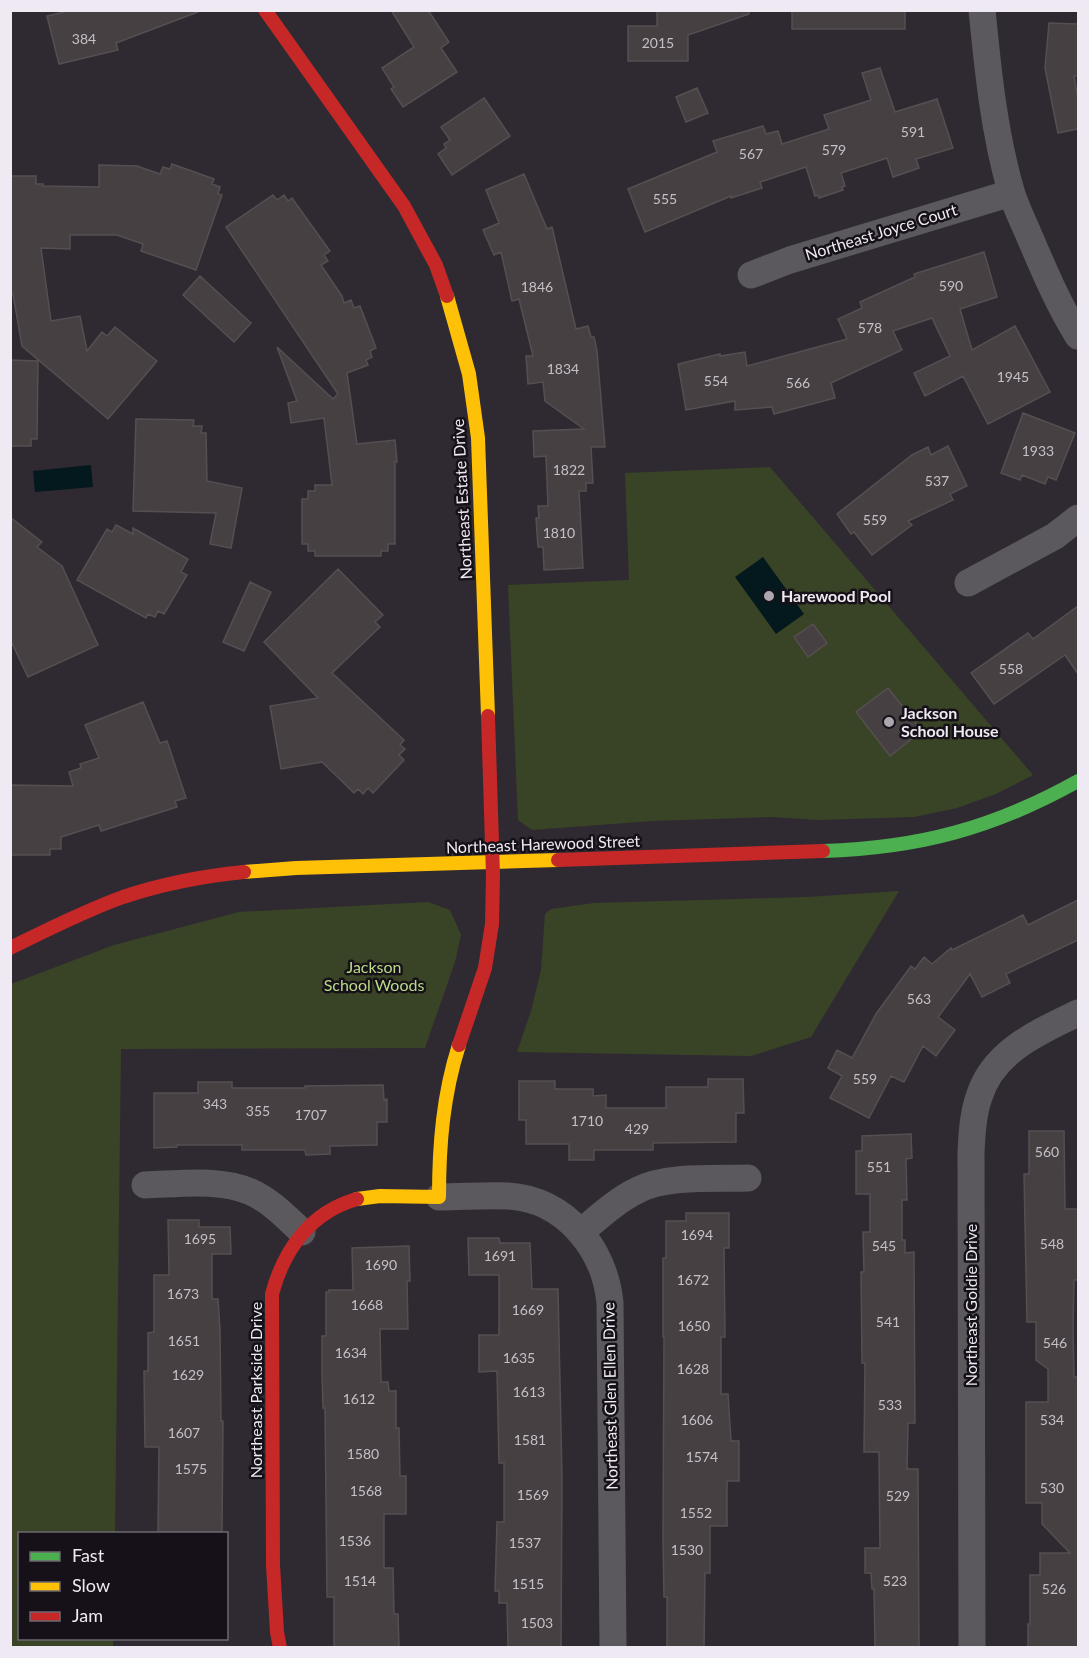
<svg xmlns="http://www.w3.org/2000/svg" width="1089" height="1658" font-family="Lato,sans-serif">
<rect width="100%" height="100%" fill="#2f2a32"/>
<path fill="#394426" d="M 770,467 L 1033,775 L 996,794 L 957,808 L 914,817 L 818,820 L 772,817 L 652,821 L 532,830 L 518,820 L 508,585 L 629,580 L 625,473 Z
M 899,891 L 811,1037 L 751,1056 L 517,1052 L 531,1011 L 541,970 L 545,914 L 551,909 L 594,903 L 808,897 Z
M 428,902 L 450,910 L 461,935 L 455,962 L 425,1048 L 121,1049 L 115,1533 L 20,1534 L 20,1638 L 113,1639 L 113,1647 L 11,1647 L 11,984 L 114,945 L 239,912 Z"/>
<path fill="#04191e" d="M 91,465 L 93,487 L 35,492 L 33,471 Z
M 763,557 L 804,614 L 776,634 L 735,577 Z"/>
<path fill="#464042" stroke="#564f51" stroke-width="1.5" d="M 72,10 L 198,10 L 198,12 L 116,43 L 118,50 L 59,64 L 47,16 Z
M 391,10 L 428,10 L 449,42 L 441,48 L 457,72 L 403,107 L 391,89 L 394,87 L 382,68 L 414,47 Z
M 657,10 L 748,10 L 749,14 L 688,35 L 688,61 L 628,61 L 628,26 L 657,26 Z
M 792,10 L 905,10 L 905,29 L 792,29 Z
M 1049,23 L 1078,24 L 1078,76 L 1074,76 L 1078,99 L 1078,129 L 1058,133 L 1045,68 Z
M 880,68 L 895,112 L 937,99 L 953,148 L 916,159 L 919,168 L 893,177 L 887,158 L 841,173 L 845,186 L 842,187 L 843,190 L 819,198 L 818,195 L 815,196 L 806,167 L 760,182 L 762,188 L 731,198 L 731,196 L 645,232 L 628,189 L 717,152 L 713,141 L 763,126 L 766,134 L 778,131 L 782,144 L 829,129 L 824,115 L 871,100 L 862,73 Z
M 697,88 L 708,113 L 686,122 L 676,97 Z
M 484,98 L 510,136 L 452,175 L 438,154 L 446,148 L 444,144 L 450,140 L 441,127 Z
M 172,164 L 214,179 L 212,184 L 220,187 L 218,194 L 222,195 L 196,270 L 141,251 L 143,244 L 117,235 L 70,235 L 70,249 L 41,248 L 51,321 L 80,316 L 87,351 L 102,332 L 107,336 L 115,327 L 157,361 L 108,419 L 22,346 L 13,294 L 10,294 L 10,176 L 36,176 L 36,184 L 43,184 L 43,186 L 99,187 L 99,165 L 137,166 L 160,174 L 163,167 L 170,169 Z
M 524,174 L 547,229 L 552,227 L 576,329 L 588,326 L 591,337 L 594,337 L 597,351 L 605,447 L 591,447 L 593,483 L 586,483 L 586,491 L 579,491 L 583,568 L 544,570 L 543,547 L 538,547 L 536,518 L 539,518 L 538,506 L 548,506 L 546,456 L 534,457 L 533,431 L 584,429 L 545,401 L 543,382 L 528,384 L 526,356 L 533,356 L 519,299 L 512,301 L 501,252 L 494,255 L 483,230 L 499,223 L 486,190 Z
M 273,195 L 277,200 L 284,195 L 288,201 L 292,198 L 330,251 L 324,255 L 328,261 L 321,265 L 342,296 L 344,303 L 351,300 L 354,308 L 360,306 L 376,348 L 370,351 L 372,357 L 366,360 L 368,365 L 347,373 L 357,444 L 395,440 L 397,462 L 395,462 L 395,544 L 388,544 L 388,551 L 381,551 L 381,556 L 315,556 L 315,551 L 308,551 L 308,544 L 302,544 L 302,499 L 308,499 L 308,491 L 315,491 L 315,485 L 332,485 L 324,418 L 291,423 L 288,403 L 297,401 L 277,347 L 333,399 L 338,394 L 226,227 Z
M 984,252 L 997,297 L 960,309 L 972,350 L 1015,326 L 1050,392 L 988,424 L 963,376 L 925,396 L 914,373 L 950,356 L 932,318 L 893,331 L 902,350 L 831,383 L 835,398 L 774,414 L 772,407 L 735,410 L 735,401 L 686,410 L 678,364 L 720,354 L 720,356 L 745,352 L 747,366 L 847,339 L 838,319 L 862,308 L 860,302 L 915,277 L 914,274 Z
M 200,276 L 251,323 L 234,342 L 183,295 Z
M 10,360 L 38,361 L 37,439 L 31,439 L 31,446 L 10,446 Z
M 1023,413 L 1075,433 L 1056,480 L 1048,477 L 1045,484 L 1022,475 L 1020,480 L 1001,473 Z
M 136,419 L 194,420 L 193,426 L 202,426 L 201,433 L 206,433 L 207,481 L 242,488 L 231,548 L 210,544 L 216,513 L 133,511 Z
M 948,446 L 967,486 L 950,494 L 953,500 L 908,521 L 912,525 L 872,555 L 854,532 L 851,534 L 837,514 L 912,455 L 928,447 L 931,455 Z
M 10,517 L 42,542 L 37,547 L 62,566 L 98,645 L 28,677 L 10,639 Z
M 116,525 L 133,534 L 133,528 L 188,559 L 181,572 L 187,575 L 164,614 L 158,611 L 155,617 L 148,614 L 146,618 L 77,580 L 107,529 L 112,532 Z
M 338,569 L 383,615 L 375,622 L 380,627 L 332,673 L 404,740 L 400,745 L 405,749 L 399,755 L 404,760 L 373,793 L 368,788 L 363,794 L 358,789 L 354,793 L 322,762 L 281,769 L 270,706 L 318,698 L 264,642 Z
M 250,582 L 271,592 L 244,651 L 223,642 Z
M 1078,606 L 1078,674 L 1065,655 L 994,704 L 971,673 L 1028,633 L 1033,639 Z
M 813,624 L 827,643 L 808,657 L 794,637 Z
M 888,688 L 922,731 L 890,756 L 856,712 Z
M 143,702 L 160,743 L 167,741 L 186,798 L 175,801 L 177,807 L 101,831 L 99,825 L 61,837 L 61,849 L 50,849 L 50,855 L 10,855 L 10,785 L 73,786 L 69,772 L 81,768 L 80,764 L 99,758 L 85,725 Z
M 1078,900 L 1078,940 L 1006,974 L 1010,983 L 982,997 L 970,974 L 938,1017 L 955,1030 L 936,1056 L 923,1046 L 904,1082 L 891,1076 L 869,1118 L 830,1098 L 842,1076 L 828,1068 L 837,1050 L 852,1058 L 876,1014 L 911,966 L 915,969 L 924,957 L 932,964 L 951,948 L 952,950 L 1023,915 L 1028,925 Z
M 708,1079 L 743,1079 L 744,1113 L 736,1113 L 736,1142 L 653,1143 L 653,1150 L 594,1150 L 594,1160 L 569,1160 L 569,1144 L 526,1144 L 526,1120 L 519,1120 L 519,1081 L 555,1081 L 555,1089 L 593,1089 L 593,1096 L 606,1095 L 606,1108 L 666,1108 L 666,1087 L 708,1087 Z
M 198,1082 L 232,1082 L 232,1088 L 305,1088 L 305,1086 L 383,1085 L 384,1100 L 387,1099 L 387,1122 L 377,1122 L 377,1145 L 330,1146 L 330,1154 L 306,1155 L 305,1150 L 242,1150 L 242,1145 L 177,1145 L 177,1147 L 154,1148 L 154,1093 L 198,1093 Z
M 1029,1131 L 1064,1131 L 1065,1209 L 1078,1209 L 1078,1280 L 1074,1280 L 1073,1327 L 1074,1377 L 1078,1377 L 1078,1647 L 1028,1647 L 1028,1624 L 1030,1624 L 1030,1575 L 1040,1575 L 1040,1553 L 1070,1553 L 1042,1524 L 1042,1503 L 1026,1503 L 1026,1402 L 1048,1402 L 1048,1369 L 1036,1360 L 1036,1322 L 1027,1322 L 1024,1174 L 1029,1174 Z
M 911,1134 L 912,1158 L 906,1159 L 907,1200 L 902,1200 L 902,1240 L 905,1240 L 905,1253 L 914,1252 L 915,1423 L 908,1423 L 907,1469 L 918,1469 L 919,1647 L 875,1647 L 874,1589 L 872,1589 L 871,1573 L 865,1573 L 865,1548 L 880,1548 L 879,1452 L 864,1452 L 865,1363 L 862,1363 L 861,1272 L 864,1272 L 863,1232 L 870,1232 L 870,1194 L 856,1194 L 856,1151 L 862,1151 L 862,1136 Z
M 686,1213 L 729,1213 L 729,1248 L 724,1248 L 725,1337 L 721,1337 L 721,1394 L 728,1394 L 731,1441 L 739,1441 L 739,1481 L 727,1481 L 727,1526 L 710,1526 L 710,1573 L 705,1573 L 704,1647 L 667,1647 L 667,1597 L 664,1597 L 663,1539 L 664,1337 L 663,1337 L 663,1258 L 666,1258 L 666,1221 L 686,1221 Z
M 168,1220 L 199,1220 L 199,1227 L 230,1227 L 231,1254 L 212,1254 L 212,1299 L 218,1299 L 220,1330 L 221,1421 L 223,1421 L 222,1533 L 158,1533 L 159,1447 L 145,1447 L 144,1371 L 148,1371 L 148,1333 L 154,1332 L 154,1275 L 169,1275 Z
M 468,1238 L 499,1238 L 500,1243 L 530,1243 L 532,1289 L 558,1289 L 562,1478 L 561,1647 L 508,1647 L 507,1603 L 499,1603 L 499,1591 L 495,1591 L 497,1522 L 504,1522 L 504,1463 L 499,1463 L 497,1371 L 479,1372 L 479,1335 L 499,1335 L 499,1275 L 469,1275 Z
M 409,1246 L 410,1281 L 407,1281 L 408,1329 L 380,1329 L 381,1382 L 388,1382 L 389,1391 L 396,1391 L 396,1428 L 399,1428 L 400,1476 L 406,1476 L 406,1514 L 384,1514 L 384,1568 L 393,1568 L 394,1614 L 398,1614 L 399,1647 L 334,1647 L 334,1597 L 327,1597 L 325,1408 L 323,1408 L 322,1374 L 322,1336 L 326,1336 L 326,1292 L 329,1292 L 329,1290 L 353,1290 L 352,1248 Z"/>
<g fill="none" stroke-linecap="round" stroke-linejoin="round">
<path stroke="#5c595e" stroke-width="27" d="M 982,10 C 988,71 994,132 1011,191 C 1015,205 1022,219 1028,233 C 1043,268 1058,304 1078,336
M 751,275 L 790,260 L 1011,193
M 968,583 L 1055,536 L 1078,518
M 145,1185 C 178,1184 220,1178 251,1192 C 271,1201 287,1218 302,1232
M 439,1197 C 462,1197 485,1195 508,1196 C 565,1199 605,1249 610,1303 L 613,1648
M 581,1232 C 599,1217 617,1200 638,1190 C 667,1175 716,1179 748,1178
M 972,1648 L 971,1152 C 972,1133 973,1114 979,1097 C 993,1051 1039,1032 1078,1013"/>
<path stroke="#4caf50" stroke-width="14" d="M 823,851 C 919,848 994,828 1078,781"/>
<path stroke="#ffc107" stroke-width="14" d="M 447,296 L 469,374 L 478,438 L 488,716
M 244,872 L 296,868 L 558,860
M 357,1199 L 380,1196 L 439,1197 C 439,1145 443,1095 459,1045"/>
<path stroke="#c62828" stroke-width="14" d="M 265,10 L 404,206 L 436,265 L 447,296
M 558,860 L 823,851
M 10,948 C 47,930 84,911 123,897 C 162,884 203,876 244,872
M 459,1045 L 485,968 L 492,924 L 493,875 L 488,716
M 280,1648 L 277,1632 L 273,1565 L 272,1294 C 284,1249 311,1212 357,1199"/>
</g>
<g fill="#aca6af" stroke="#161118" stroke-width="2">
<circle cx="769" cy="596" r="6"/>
<circle cx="889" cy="722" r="6"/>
</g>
<g text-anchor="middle" stroke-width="5" stroke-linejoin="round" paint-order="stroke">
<g font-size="14" fill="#c5bfc7">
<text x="84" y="44">384</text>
<text x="658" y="48">2015</text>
<text x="913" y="137">591</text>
<text x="834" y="155">579</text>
<text x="751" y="159">567</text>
<text x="665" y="204">555</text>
<text x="951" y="291">590</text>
<text x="537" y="292">1846</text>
<text x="870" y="333">578</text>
<text x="563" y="374">1834</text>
<text x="1013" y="382">1945</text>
<text x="716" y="386">554</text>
<text x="798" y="388">566</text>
<text x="1038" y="456">1933</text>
<text x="569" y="475">1822</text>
<text x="937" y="486">537</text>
<text x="875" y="525">559</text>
<text x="559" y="538">1810</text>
<text x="1011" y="674">558</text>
<text x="919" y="1004">563</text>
<text x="865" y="1084">559</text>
<text x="215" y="1109">343</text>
<text x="258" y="1116">355</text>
<text x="311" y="1120">1707</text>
<text x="587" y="1126">1710</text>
<text x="637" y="1134">429</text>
<text x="1047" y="1157">560</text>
<text x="879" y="1172">551</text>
<text x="697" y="1240">1694</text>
<text x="200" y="1244">1695</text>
<text x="1052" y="1249">548</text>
<text x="884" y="1251">545</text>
<text x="500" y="1261">1691</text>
<text x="381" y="1270">1690</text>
<text x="693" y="1285">1672</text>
<text x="183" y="1299">1673</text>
<text x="367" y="1310">1668</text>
<text x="528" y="1315">1669</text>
<text x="888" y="1327">541</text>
<text x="694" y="1331">1650</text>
<text x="184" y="1346">1651</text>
<text x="1055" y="1348">546</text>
<text x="351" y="1358">1634</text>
<text x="519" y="1363">1635</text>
<text x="693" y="1374">1628</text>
<text x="188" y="1380">1629</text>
<text x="529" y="1397">1613</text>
<text x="359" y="1404">1612</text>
<text x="890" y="1410">533</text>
<text x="697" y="1425">1606</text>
<text x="1052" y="1425">534</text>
<text x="184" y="1438">1607</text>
<text x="530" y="1445">1581</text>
<text x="363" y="1459">1580</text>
<text x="702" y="1462">1574</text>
<text x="191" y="1474">1575</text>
<text x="1052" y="1493">530</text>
<text x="366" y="1496">1568</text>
<text x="533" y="1500">1569</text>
<text x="898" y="1501">529</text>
<text x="696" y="1518">1552</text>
<text x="355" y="1546">1536</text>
<text x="525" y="1548">1537</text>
<text x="687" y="1555">1530</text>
<text x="360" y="1586">1514</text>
<text x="895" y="1586">523</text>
<text x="528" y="1589">1515</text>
<text x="1054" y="1594">526</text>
<text x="537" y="1628">1503</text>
</g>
<g font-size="16" fill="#efe9f3" stroke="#161118">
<text transform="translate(881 232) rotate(-17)" y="6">Northeast Joyce Court</text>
<text transform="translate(462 499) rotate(-93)" y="6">Northeast Estate Drive</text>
<text transform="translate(543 844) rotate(-2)" y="6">Northeast Harewood Street</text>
<text transform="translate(971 1305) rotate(-90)" y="6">Northeast Goldie Drive</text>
<text transform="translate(256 1390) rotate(-90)" y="6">Northeast Parkside Drive</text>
<text transform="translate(610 1396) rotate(-91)" y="6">Northeast Glen Ellen Drive</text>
</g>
<g font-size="16" font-weight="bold" fill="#efe9f3" stroke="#161118" text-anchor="start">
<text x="781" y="602">Harewood Pool</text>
<text x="901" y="719">Jackson<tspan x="901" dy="18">School House</tspan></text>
</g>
<g font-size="16" fill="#b9da87" stroke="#161118">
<text x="374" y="973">Jackson<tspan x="374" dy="18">School Woods</tspan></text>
</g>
</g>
<rect width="1089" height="1658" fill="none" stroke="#efe9f3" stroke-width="24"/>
<rect x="18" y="1532" width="210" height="108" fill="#161118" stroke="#6d6770" stroke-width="1.5"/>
<rect x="30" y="1552" width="30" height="9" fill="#4caf50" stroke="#6d6770" stroke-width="1.5"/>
<text x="72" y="1562" font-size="18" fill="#efe9f3">Fast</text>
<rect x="30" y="1582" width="30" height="9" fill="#ffc107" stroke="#6d6770" stroke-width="1.5"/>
<text x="72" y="1592" font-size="18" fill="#efe9f3">Slow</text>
<rect x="30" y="1612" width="30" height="9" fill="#c62828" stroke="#6d6770" stroke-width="1.5"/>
<text x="72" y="1622" font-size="18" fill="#efe9f3">Jam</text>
</svg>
